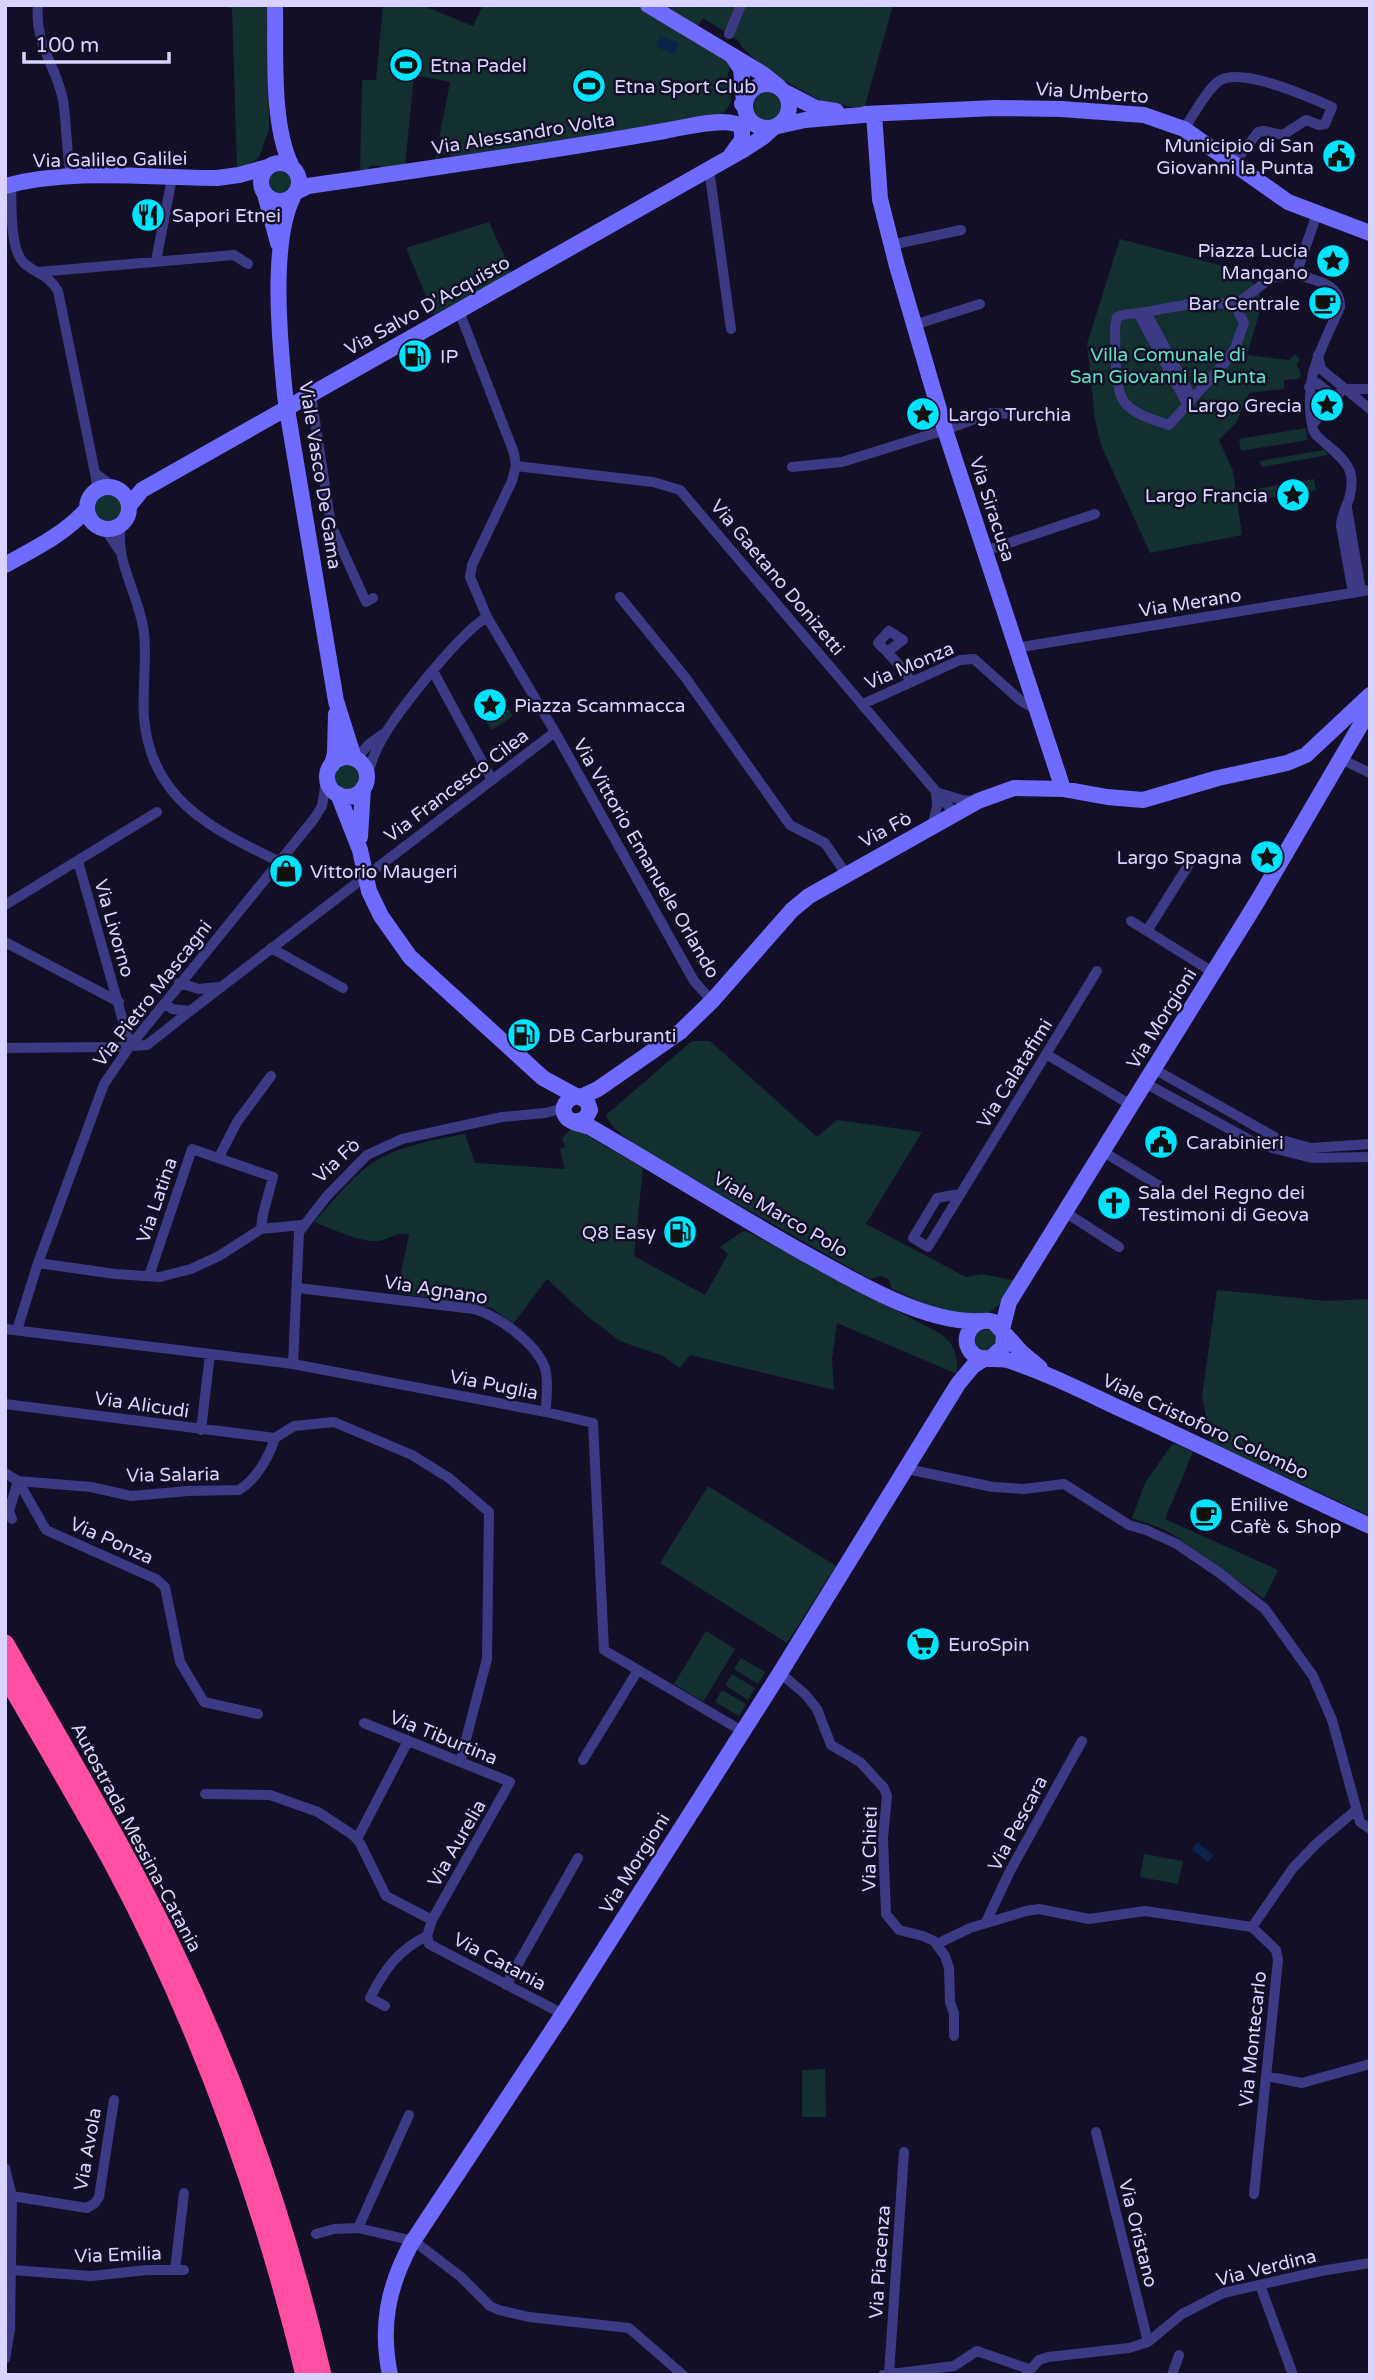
<svg xmlns="http://www.w3.org/2000/svg" width="1375" height="2380" font-family="'Varela Round',sans-serif">
<rect width="100%" height="100%" fill="#130f26"/>
<path fill="#12302f" d="M 217,5 L 267,5 L 269,130 L 259,157 L 250,164 L 237,170 L 232,8 Z
M 383,5 L 421,5 L 473,26 L 483,5 L 637,5 L 731,63 L 726,82 L 731,89 C 732,102 729,112 716,116 L 452,157 L 449,154 L 441,155 L 435,160 L 450,82 L 414,75 L 405,165 L 384,168 L 378,165 L 370,166 L 367,171 L 360,172 L 362,80 L 376,80 Z
M 663,5 L 893,5 L 864,109 L 821,101 L 783,80 L 760,64 L 742,47 L 738,40 L 703,18 L 697,27 Z
M751 107a17 17 0 1 1 34 0a17 17 0 1 1-34 0Z
M267 183a13 13 0 1 1 26 0a13 13 0 1 1-26 0Z
M 489,222 L 512,273 L 434,315 L 406,248 Z
M 1120,239 L 1242,271 L 1248,276 L 1263,300 L 1247,355 L 1289,360 L 1295,354 L 1300,359 L 1297,365 L 1301,374 L 1299,379 L 1284,380 L 1284,389 L 1249,393 L 1236,423 L 1219,440 L 1233,471 L 1242,535 L 1150,553 L 1101,445 L 1095,419 L 1087,344 Z
M 1306,428 L 1307,440 L 1241,451 L 1239,439 Z
M 1324,450 L 1328,455 L 1261,467 L 1260,461 Z
M 1314,479 L 1316,490 L 1252,501 L 1250,490 Z
M94 509a15 15 0 1 1 30 0a15 15 0 1 1-30 0Z
M 506,706 L 513,716 L 492,730 L 485,721 Z
M333 778a15 15 0 1 1 30 0a15 15 0 1 1-30 0Z
M 692,1041 L 710,1041 L 817,1137 L 837,1120 L 922,1132 L 866,1224 L 966,1277 L 982,1274 L 1017,1281 L 1002,1302 L 985,1316 L 948,1315 L 892,1289 L 889,1280 L 881,1276 L 870,1279 L 644,1151 C 631,1141 612,1131 606,1115 Z
M 573,1127 L 643,1168 L 634,1256 L 705,1295 L 728,1254 L 720,1247 L 743,1231 L 750,1233 L 941,1334 C 955,1344 958,1357 957,1374 L 837,1323 L 832,1359 L 834,1390 L 690,1355 L 680,1368 L 663,1356 L 620,1341 L 588,1317 L 547,1279 L 513,1324 L 492,1308 L 397,1293 L 409,1234 C 396,1231 390,1240 378,1241 C 359,1242 332,1229 314,1222 C 330,1205 345,1184 363,1170 C 393,1146 429,1141 465,1134 L 475,1163 L 565,1169 L 560,1149 L 565,1147 L 562,1138 Z
M 1217,1290 L 1326,1301 L 1370,1299 L 1370,1516 L 1211,1443 L 1202,1396 Z
M 977,1327 L 996,1329 L 995,1352 L 977,1353 L 971,1335 Z
M 1173,1443 L 1193,1452 L 1165,1519 L 1278,1570 L 1264,1599 L 1180,1539 L 1163,1529 L 1132,1518 L 1145,1483 Z
M 708,1486 L 836,1566 L 787,1643 L 660,1563 Z
M 706,1631 L 735,1649 L 703,1702 L 674,1684 Z
M 741,1658 L 765,1672 L 758,1684 L 734,1669 Z
M 732,1674 L 755,1688 L 748,1700 L 725,1685 Z
M 722,1690 L 746,1704 L 739,1716 L 715,1702 Z
M 1144,1854 L 1183,1861 L 1178,1884 L 1140,1877 Z
M 825,2069 L 826,2117 L 802,2117 L 802,2070 Z"/>
<path fill="#0c2248" d="M 660,36 L 679,43 L 674,54 L 656,47 Z
M 1197,1842 L 1214,1855 L 1208,1862 L 1192,1850 Z"/>
<g fill="none" stroke-linecap="round" stroke-linejoin="round">
<path stroke="#3d3a85" stroke-width="10" d="M 38,5 C 34,45 56,64 63,100 C 67,125 66,151 71,176
M 729,34 L 741,5
M 1184,129 C 1193,116 1207,89 1219,81 C 1241,66 1309,97 1332,107 L 1325,124 L 1319,125 L 1306,120 L 1283,135 L 1264,131 L 1258,132 L 1233,165
M 709,169 L 731,329
M 11,184 C 12,204 9,251 25,264 C 37,274 50,276 58,291 L 95,473 L 97,485 L 93,493
M 1317,214 L 1296,274 C 1315,281 1341,283 1340,307 C 1320,352 1302,379 1313,430 L 1316,435 C 1339,457 1359,464 1349,499 C 1346,508 1341,516 1341,526 L 1353,593
M 891,245 L 961,230
M 156,261 L 172,178
M 38,272 L 234,255 L 248,264
M 1235,305 L 1244,323 L 1235,348 L 1227,360 L 1169,425 C 1155,420 1135,415 1125,403 C 1113,389 1116,346 1115,327 L 1117,317 C 1126,313 1135,314 1145,312 C 1175,307 1204,299 1235,305 L 1271,278 L 1296,274
M 459,311 L 514,453 L 516,466 L 512,481 L 472,565 L 470,577 L 487,617 L 555,732 L 694,981 L 712,1001
M 1146,312 L 1192,398
M 1138,313 L 1187,404
M 914,325 L 980,304
M 1318,355 L 1321,369 L 1370,409
M 1309,387 L 1317,383 L 1336,398
M 311,395 L 331,525 L 366,602 L 373,598
M 1312,425 L 1343,389 L 1370,389
M 516,466 L 653,482 L 680,490 L 956,815
M 792,467 L 842,462 L 945,430 L 991,413 L 1051,416
M 95,473 L 115,488
M 1347,508 L 1361,591
M 121,524 C 114,562 140,596 144,633 C 147,661 142,689 144,718 C 151,800 212,829 278,861
M 105,529 L 119,550
M 985,551 L 1095,514
M 620,597 L 685,677 L 790,825 L 825,843 L 846,874
M 1015,648 L 1370,590
M 887,652 L 903,640 L 889,631 L 878,643 C 891,655 901,667 912,682
M 433,671 L 492,780
M 863,704 L 960,660 L 974,659 L 1021,701 L 1035,709
M 356,759 L 369,744 L 383,734
M 1341,759 L 1370,773
M 367,777 C 370,768 372,759 376,751 C 389,720 459,634 487,617
M 932,828 L 937,806 L 936,792 L 962,800 L 975,801
M 78,861 L 130,1046
M 1191,861 L 1147,931 L 1214,973
M 378,867 L 555,732
M 5,905 L 157,812
M 1131,921 L 1147,931
M 5,942 L 119,1002
M 271,948 L 343,988
M 179,983 L 199,989 L 218,987
M 165,1003 L 172,1009 L 190,1011 L 366,876
M 5,1048 L 113,1047 L 147,1045 L 190,1011
M 1046,1054 L 1131,1105
M 1154,1069 L 1278,1139 L 1311,1148 L 1370,1144
M 1145,1083 L 1257,1144 L 1312,1158 L 1370,1157
M 1102,1151 L 1158,1185
M 219,1157 L 237,1122 L 271,1076
M 960,1194 L 937,1198 L 913,1238 L 928,1247 L 1097,971
M 1065,1212 L 1119,1247
M 38,1263 L 115,1274 L 160,1277 L 191,1269 L 219,1256 L 261,1229 L 302,1225
M 149,1276 L 192,1149 L 273,1177 L 263,1214 L 261,1229
M 298,1288 L 474,1309 C 498,1316 536,1343 545,1368 C 549,1382 546,1398 546,1412
M 5,1329 L 293,1364 L 546,1412 L 593,1423 L 604,1650 L 742,1731
M 17,1330 L 38,1263 L 104,1084 L 130,1046 L 314,819 L 322,806 L 327,775
M 293,1364 L 299,1232 L 327,1196 L 367,1155 L 402,1139 L 502,1117 L 545,1113 L 564,1108
M 5,1404 L 275,1438
M 201,1430 L 210,1354
M 275,1438 L 294,1426 L 334,1422 L 412,1455 L 449,1478 L 489,1512 L 487,1659 L 460,1762
M 907,1469 L 993,1487 L 1024,1489 L 1064,1484 L 1129,1525 L 1146,1530 L 1177,1544 L 1221,1574 L 1265,1609 L 1313,1676 L 1332,1720 L 1360,1822 L 1370,1829
M 5,1473 L 18,1481 L 91,1487 L 131,1496 L 188,1491 L 239,1490 C 256,1480 269,1457 275,1438
M 18,1481 L 46,1530 L 156,1579 L 165,1587 L 180,1662 L 204,1702 L 258,1714
M 12,1519 L 9,1511 L 18,1481
M 780,1673 L 805,1694 L 817,1709 L 831,1745 L 860,1762 L 884,1788 L 887,1796 L 883,1838 L 886,1914 L 899,1930 L 923,1936 L 934,1941 L 945,1956 L 949,1968 L 950,2002 L 954,2013 L 954,2036
M 364,1723 L 510,1782 L 432,1920
M 583,1760 L 638,1670
M 205,1794 L 270,1795 L 318,1812 L 353,1835 L 360,1843 L 386,1896 L 432,1920 L 427,1936 L 429,1944 L 563,2014
M 357,1839 L 408,1741
M 986,1922 L 1010,1871 L 1082,1741
M 1252,1927 L 1293,1868 L 1317,1843 L 1356,1810
M 937,1944 L 970,1928 L 1026,1911 L 1039,1909 L 1089,1919 L 1145,1911 L 1252,1927 L 1276,1950 L 1278,1960 L 1254,2194
M 506,1985 L 578,1858
M 385,2006 L 370,1998 C 384,1970 398,1950 427,1936
M 1266,2076 L 1302,2083 L 1370,2064
M 1096,2132 L 1148,2342
M 5,2168 L 12,2196 L 10,2329 L 5,2359
M 12,2196 L 87,2208 L 95,2203 L 99,2197 L 114,2100
M 358,2228 L 409,2115
M 316,2234 L 334,2229 L 358,2228 L 414,2241 L 461,2277 L 490,2306 L 499,2310 L 529,2317 L 629,2328 L 683,2375
M 12,2270 L 91,2276 L 147,2270 L 184,2270
M 175,2270 L 184,2193
M 1260,2285 L 1293,2375
M 889,2374 L 904,2152
M 883,2375 L 954,2366 L 977,2351 L 1029,2369
M 1026,2375 L 1039,2360 L 1048,2357 L 1129,2348 L 1148,2342 L 1182,2314 L 1223,2293 L 1321,2271 L 1370,2263
M 1172,2375 L 1179,2355"/>
<path stroke="#6f6bff" stroke-width="16" d="M 275,5 C 276,52 271,123 291,165
M 648,5 L 763,74 L 779,87
M 733,57 L 741,69 L 744,102 L 742,104
M745 106a22 22 0 1 1 44 0a22 22 0 1 1-44 0Z
M 785,92 L 816,108 L 836,111
M 865,114 L 995,108 L 1061,109 L 1144,115 L 1184,129 L 1288,202 L 1370,233
M 778,126 L 805,120 L 874,114 L 880,199 L 897,266 L 945,430 L 1063,789
M261 182a19 19 0 1 1 38 0a19 19 0 1 1-38 0Z
M 5,186 C 73,168 147,178 217,178 L 239,175 L 268,167
M 298,191 L 308,186 C 427,169 546,152 664,131 C 682,128 728,115 742,127 L 742,140 L 731,155
M 265,194 L 278,243
M 285,395 C 280,344 270,243 293,197
M 288,415 L 336,701 L 354,758
M87 508a21 21 0 1 1 42 0a21 21 0 1 1-42 0Z
M 129,506 L 142,490 L 743,150 L 763,137 L 773,128
M 5,565 C 34,549 65,534 87,509
M327 777a20 20 0 1 1 40 0a20 20 0 1 1-40 0Z
M 332,765 L 335,753 L 336,714
M 338,794 L 360,850 L 369,891 L 381,916 L 410,957 L 543,1078 L 576,1096
M 360,837 L 363,788
M 581,1097 L 598,1089 L 680,1032 L 712,1001 L 792,910 L 809,896 L 978,801 L 1014,788 L 1063,789 L 1107,797 L 1143,800 L 1218,778 L 1287,763 L 1306,755 L 1370,695
M 575,1122 L 585,1119 L 590,1110 L 587,1101 L 578,1096 C 568,1098 558,1107 567,1118 C 572,1123 583,1125 590,1127 C 661,1168 731,1212 802,1252 C 851,1279 924,1324 980,1321
M 1002,1329 L 1009,1302 L 1257,902 L 1370,709
M 1004,1333 L 1022,1353 L 1040,1368
M 992,1357 L 1003,1347 L 1004,1333 L 994,1322 C 966,1314 956,1351 981,1358 C 989,1360 998,1358 1007,1360 C 1051,1374 1092,1396 1134,1415 C 1213,1451 1291,1490 1370,1526
M 390,2375 C 380,2326 388,2287 411,2244 L 563,2014 L 780,1673 L 958,1384 L 973,1366 L 985,1358"/>
<path stroke="#ff4fa3" stroke-width="19" d="M 5,1644 C 64,1749 127,1851 178,1960 C 241,2092 289,2233 322,2375
M 5,1674 C 41,1737 78,1799 113,1863 C 199,2024 262,2198 305,2375"/>
<path stroke="#6f6bff" stroke-width="16" d="M 285,395 L 288,415"/>
</g>
<defs>
<g id="stadium-disc" transform="scale(1.75)"><circle r="9.5" fill="#00e5ff" stroke="#130f26"/><path d="M0-5a6.5 5 0 1 0 0 10a6.5 5 0 1 0 0-10ZM-3.5-1.8h7v3.6h-7Z" fill="#111"/></g>
<g id="civic-disc" transform="scale(1.75)"><circle r="9.5" fill="#00e5ff" stroke="#130f26"/><path d="M-.6-6.5H3V-4.5H.6V-3L4-1V1h2V6H-6V1h2V-1L-.6-3ZM-1.2 2.5V6h2.4V2.5Z" fill="#111"/></g>
<g id="restaurant-disc" transform="scale(1.75)"><circle r="9.5" fill="#00e5ff" stroke="#130f26"/><path d="M-5-6h1v4h1v-4h1v4h1v-4h1v5L-1.5 .5V6h-2V.5L-5-1ZM5-6V6H3V1.5H1.5Q1.5-4 5-6Z" fill="#111"/></g>
<g id="sight-disc" transform="scale(1.75)"><circle r="9.5" fill="#00e5ff" stroke="#130f26"/><path d="M0-6L1.8-2.2L6-1.7L2.9 1.2L3.7 5.4L0 3.3L-3.7 5.4L-2.9 1.2L-6-1.7L-1.8-2.2Z" fill="#111"/></g>
<g id="cafe-disc" transform="scale(1.75)"><circle r="9.5" fill="#00e5ff" stroke="#130f26"/><path d="M-5.5-4.5H6V0H3Q3 3.5 0 3.5H-2.5Q-5.5 3.5-5.5 0ZM3-3.2v2h1.7v-2ZM-6 4.5H4V6H-6Z" fill="#111"/></g>
<g id="fuel-disc" transform="scale(1.75)"><circle r="9.5" fill="#00e5ff" stroke="#130f26"/><path d="M-5.5-6h7V0h2V4h1.3V-2.5L3-4.5l.8-.8L6-3V5H2.5V1h-1V6h-7ZM-4.2-4.7v3.2H.2V-4.7Z" fill="#111"/></g>
<g id="shop-disc" transform="scale(1.75)"><circle r="9.5" fill="#00e5ff" stroke="#130f26"/><path d="M-5-2.5h2.3a2.7 3.5 0 0 1 5.4 0H5L5.5 6h-11ZM-1.5-2.5h3a1.5 2.3 0 0 0-3 0Z" fill="#111"/></g>
<g id="church-disc" transform="scale(1.75)"><circle r="9.5" fill="#00e5ff" stroke="#130f26"/><path d="M-1.2-6h2.4v3.5h3.3v2.4h-3.3V6h-2.4V-.1h-3.3v-2.4h3.3Z" fill="#111"/></g>
<g id="supermarket-disc" transform="scale(1.75)"><circle r="9.5" fill="#00e5ff" stroke="#130f26"/><path d="M-6-5.5h2.5l.6 2H6L4.5 2H-2.5L-4.4-4H-6ZM-1.5 3.2a1.3 1.3 0 1 0 .1 0ZM3 3.2a1.3 1.3 0 1 0 .1 0Z" fill="#111"/></g>
</defs>
<g fill-rule="evenodd">
<use href="#stadium-disc" x="406" y="65"/>
<use href="#stadium-disc" x="589" y="86"/>
<use href="#civic-disc" x="1339" y="156"/>
<use href="#restaurant-disc" x="148" y="215"/>
<use href="#sight-disc" x="1333" y="261"/>
<use href="#cafe-disc" x="1325" y="303"/>
<use href="#fuel-disc" x="415" y="356"/>
<use href="#sight-disc" x="1327" y="405"/>
<use href="#sight-disc" x="923" y="414"/>
<use href="#sight-disc" x="1293" y="495"/>
<use href="#sight-disc" x="490" y="705"/>
<use href="#sight-disc" x="1267" y="857"/>
<use href="#shop-disc" x="286" y="871"/>
<use href="#fuel-disc" x="524" y="1035"/>
<use href="#civic-disc" x="1161" y="1142"/>
<use href="#church-disc" x="1114" y="1203"/>
<use href="#fuel-disc" x="680" y="1232"/>
<use href="#cafe-disc" x="1206" y="1515"/>
<use href="#supermarket-disc" x="923" y="1644"/>
</g>
<g text-anchor="middle" stroke-width="5" stroke-linejoin="round" paint-order="stroke">
<g font-size="19" fill="#d9d4ff" stroke="#130f26" text-anchor="start">
<text x="430" y="72">Etna Padel</text>
<text x="614" y="93">Etna Sport Club</text>
<text x="1314" y="152" text-anchor="end">Municipio di San<tspan x="1314" dy="22">Giovanni la Punta</tspan></text>
<text x="172" y="222">Sapori Etnei</text>
<text x="1308" y="257" text-anchor="end">Piazza Lucia<tspan x="1308" dy="22">Mangano</tspan></text>
<text x="1300" y="310" text-anchor="end">Bar Centrale</text>
<text x="440" y="363">IP</text>
<text x="1302" y="412" text-anchor="end">Largo Grecia</text>
<text x="948" y="421">Largo Turchia</text>
<text x="1268" y="502" text-anchor="end">Largo Francia</text>
<text x="514" y="712">Piazza Scammacca</text>
<text x="1242" y="864" text-anchor="end">Largo Spagna</text>
<text x="310" y="878">Vittorio Maugeri</text>
<text x="548" y="1042">DB Carburanti</text>
<text x="1186" y="1149">Carabinieri</text>
<text x="1138" y="1199">Sala del Regno dei<tspan x="1138" dy="22">Testimoni di Geova</tspan></text>
<text x="656" y="1239" text-anchor="end">Q8 Easy</text>
<text x="1230" y="1511">Enilive<tspan x="1230" dy="22">Cafè &amp; Shop</tspan></text>
<text x="948" y="1651">EuroSpin</text>
</g>
<g font-size="19" fill="#d9d4ff" stroke="#130f26">
<text transform="translate(1092 92) rotate(4)" y="7">Via Umberto</text>
<text transform="translate(523 133) rotate(-9)" y="7">Via Alessandro Volta</text>
<text transform="translate(110 159) rotate(-1)" y="7">Via Galileo Galilei</text>
<text transform="translate(427 305) rotate(-29)" y="7">Via Salvo D'Acquisto</text>
<text transform="translate(321 475) rotate(81)" y="7">Viale Vasco De Gama</text>
<text transform="translate(993 509) rotate(72)" y="7">Via Siracusa</text>
<text transform="translate(778 577) rotate(50)" y="7">Via Gaetano Donizetti</text>
<text transform="translate(1190 602) rotate(-9)" y="7">Via Merano</text>
<text transform="translate(909 665) rotate(-23)" y="7">Via Monza</text>
<text transform="translate(456 785) rotate(-37)" y="7">Via Francesco Cilea</text>
<text transform="translate(885 829) rotate(-28)" y="7">Via Fò</text>
<text transform="translate(647 858) rotate(60)" y="7">Via Vittorio Emanuele Orlando</text>
<text transform="translate(115 928) rotate(74)" y="7">Via Livorno</text>
<text transform="translate(152 993) rotate(-52)" y="7">Via Pietro Mascagni</text>
<text transform="translate(1161 1018) rotate(-58)" y="7">Via Morgioni</text>
<text transform="translate(1014 1073) rotate(-58)" y="7">Via Calatafimi</text>
<text transform="translate(336 1160) rotate(-43)" y="7">Via Fò</text>
<text transform="translate(156 1200) rotate(-71)" y="7">Via Latina</text>
<text transform="translate(781 1214) rotate(30)" y="7">Viale Marco Polo</text>
<text transform="translate(436 1289) rotate(9)" y="7">Via Agnano</text>
<text transform="translate(494 1384) rotate(11)" y="7">Via Puglia</text>
<text transform="translate(142 1404) rotate(8)" y="7">Via Alicudi</text>
<text transform="translate(1206 1426) rotate(25)" y="7">Viale Cristoforo Colombo</text>
<text transform="translate(173 1474) rotate(-1)" y="7">Via Salaria</text>
<text transform="translate(112 1540) rotate(24)" y="7">Via Ponza</text>
<text transform="translate(444 1737) rotate(22)" y="7">Via Tiburtina</text>
<text transform="translate(1017 1823) rotate(-62)" y="7">Via Pescara</text>
<text transform="translate(137 1837) rotate(62)" y="7">Autostrada Messina-Catania</text>
<text transform="translate(456 1843) rotate(-60)" y="7">Via Aurelia</text>
<text transform="translate(869 1849) rotate(-89)" y="7">Via Chieti</text>
<text transform="translate(634 1863) rotate(-58)" y="7">Via Morgioni</text>
<text transform="translate(500 1961) rotate(28)" y="7">Via Catania</text>
<text transform="translate(1252 2039) rotate(-84)" y="7">Via Montecarlo</text>
<text transform="translate(87 2149) rotate(-80)" y="7">Via Avola</text>
<text transform="translate(1139 2233) rotate(76)" y="7">Via Oristano</text>
<text transform="translate(118 2254) rotate(-2)" y="7">Via Emilia</text>
<text transform="translate(879 2262) rotate(-86)" y="7">Via Piacenza</text>
<text transform="translate(1266 2267) rotate(-14)" y="7">Via Verdina</text>
</g>
<g font-size="19" fill="#5fe0c0" stroke="#130f26">
<text x="1168" y="361">Villa Comunale di<tspan x="1168" dy="22">San Giovanni la Punta</tspan></text>
</g>
</g>
<rect width="1375" height="2380" fill="none" stroke="#d9d4ff" stroke-width="14"/>
<path d="M24 52v10h145v-10" fill="none" stroke="#d9d4ff" stroke-width="3.5"/>
<text x="35" y="52" font-size="21" fill="#d9d4ff" stroke="#130f26" stroke-width="5" paint-order="stroke">100 m</text>
</svg>
